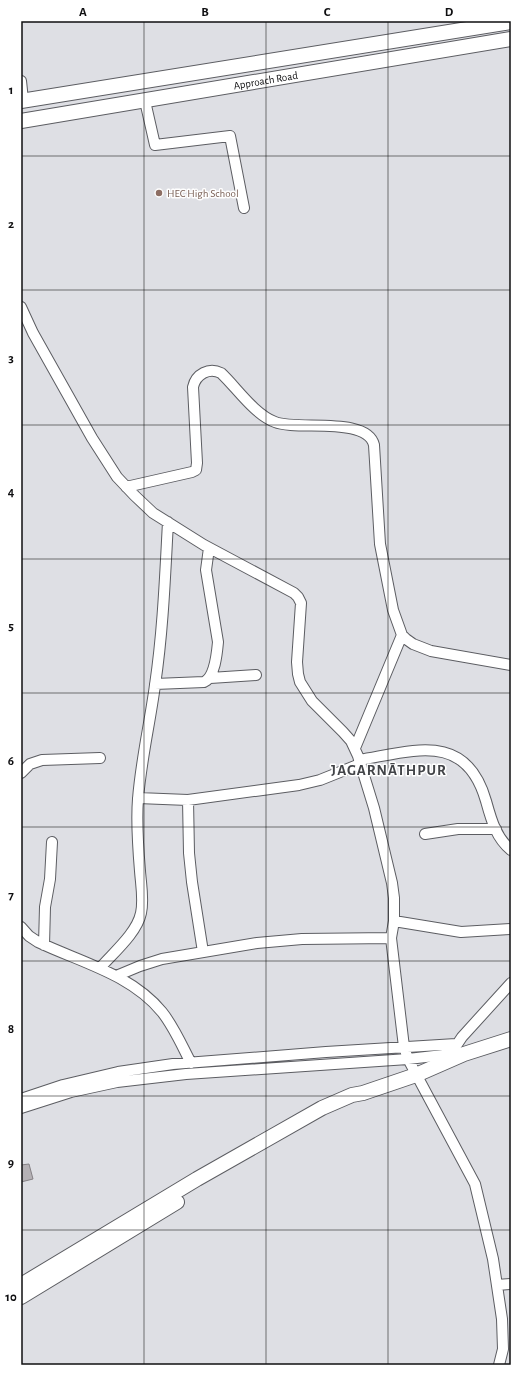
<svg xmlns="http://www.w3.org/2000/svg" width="532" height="1386" font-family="'Alegreya Sans',sans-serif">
<rect width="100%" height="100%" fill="#dedfe4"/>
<path fill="#b5b1b5" stroke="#858185" d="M 29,1164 L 33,1179 L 21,1182 L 21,1165 Z"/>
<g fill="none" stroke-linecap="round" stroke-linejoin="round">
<g stroke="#5c5d62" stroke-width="12">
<path id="street" d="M 21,81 L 23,100
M 145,101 L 155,145 L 230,136 L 244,208
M 21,307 L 33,333 L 92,438 L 117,477 L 134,495 L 153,513 L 204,545 L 294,593 L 298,597 L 301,603 L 297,662 L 298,674 L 300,682 L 312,701 L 343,732 L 351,741 L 358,756 L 374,808 L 392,883 L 394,898 L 394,921 L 391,938 L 404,1047 L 408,1059 L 475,1184 L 493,1259 L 502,1319 L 503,1349 L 499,1365
M 126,487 L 192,472 L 196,470 L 197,463 L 193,387 C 196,374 209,367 221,373 C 237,388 254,414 275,422 C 297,431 367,416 374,445 L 380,544 L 393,610 L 402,635 L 406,639 L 413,644 L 431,651 L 511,665
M 210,678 L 256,675
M 155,684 L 204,682 C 215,677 217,653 218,642 L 206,570 L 209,548
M 355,748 L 402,635
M 359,760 C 414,751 466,731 486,801 C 491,819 496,838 511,850
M 21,773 L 30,764 L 42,760 L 100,758
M 138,798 L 188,800 L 299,785 L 320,780 L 360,764
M 188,800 L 189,853 L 192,882 L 203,952
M 425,834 L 458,829 L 496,829
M 394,921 L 461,932 L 511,929
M 21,927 L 29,936 L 38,942 C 80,962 131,974 162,1012 C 174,1027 182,1046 191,1063
M 44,945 L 45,907 L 50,879 L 52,842
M 100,968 C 113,953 137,933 141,913 C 144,900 141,885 140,871 C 138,847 136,823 138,799 C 141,760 150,723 155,685 C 163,631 165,577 168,522
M 116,976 L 140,966 L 162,959 L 257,943 L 302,939 L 391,938
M 454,1049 L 462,1037 L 511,983
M 21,1099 L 63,1085 L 118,1072 L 173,1064 L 326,1052 L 456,1044
M 21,1108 L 71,1092 L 117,1082 L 186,1074 L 408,1059 L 452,1054
M 497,1285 L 511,1284"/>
</g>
<g stroke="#5c5d62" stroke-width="16">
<g id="secondary">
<path d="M 21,101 L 511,22"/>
<path id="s1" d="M 21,121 L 511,39"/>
<path d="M 21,1285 L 197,1179 L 322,1108 L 352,1095 L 363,1093 L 416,1075 L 464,1054 L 511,1039"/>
<path d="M 21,1297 L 177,1202"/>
</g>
</g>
<use href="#street" stroke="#fff" stroke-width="10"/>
<use href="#secondary" stroke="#fff" stroke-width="14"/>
</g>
<path fill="none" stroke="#0f0f11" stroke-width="1" stroke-opacity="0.55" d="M 144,21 L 144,1365M 266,21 L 266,1365M 388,21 L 388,1365M 21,156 L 511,156M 21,290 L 511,290M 21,425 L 511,425M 21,559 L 511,559M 21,693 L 511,693M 21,827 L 511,827M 21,961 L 511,961M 21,1096 L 511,1096M 21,1230 L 511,1230"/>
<circle fill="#8d6e63" stroke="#fff" stroke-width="1.5" cx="159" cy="193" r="4"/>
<g text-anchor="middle" stroke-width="3" stroke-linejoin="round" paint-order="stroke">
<g font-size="11" fill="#0f0f11" stroke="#fff">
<text dy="4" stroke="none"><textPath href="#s1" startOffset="248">Approach Road</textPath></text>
</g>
<g font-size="11" fill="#785e54" stroke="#fff" text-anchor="start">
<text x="167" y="197">HEC High School</text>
</g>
<g font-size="15" font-weight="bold" letter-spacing="1" fill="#424448" stroke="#fff">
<text x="389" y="775">JAGARNĀTHPUR</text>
</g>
</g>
<rect width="532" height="1386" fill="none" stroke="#ffffff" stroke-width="44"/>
<rect x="22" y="22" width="488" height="1342" fill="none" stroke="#0f0f11" stroke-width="1.5"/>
<g font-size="13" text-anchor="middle" font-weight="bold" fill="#0f0f11">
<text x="83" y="16">A</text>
<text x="205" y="16">B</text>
<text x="327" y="16">C</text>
<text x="449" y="16">D</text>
<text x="11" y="94">1</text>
<text x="11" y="228">2</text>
<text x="11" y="362">3</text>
<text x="11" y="496">4</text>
<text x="11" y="630">5</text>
<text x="11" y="765">6</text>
<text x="11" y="899">7</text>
<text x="11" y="1033">8</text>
<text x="11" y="1167">9</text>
<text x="11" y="1301">10</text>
</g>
</svg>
